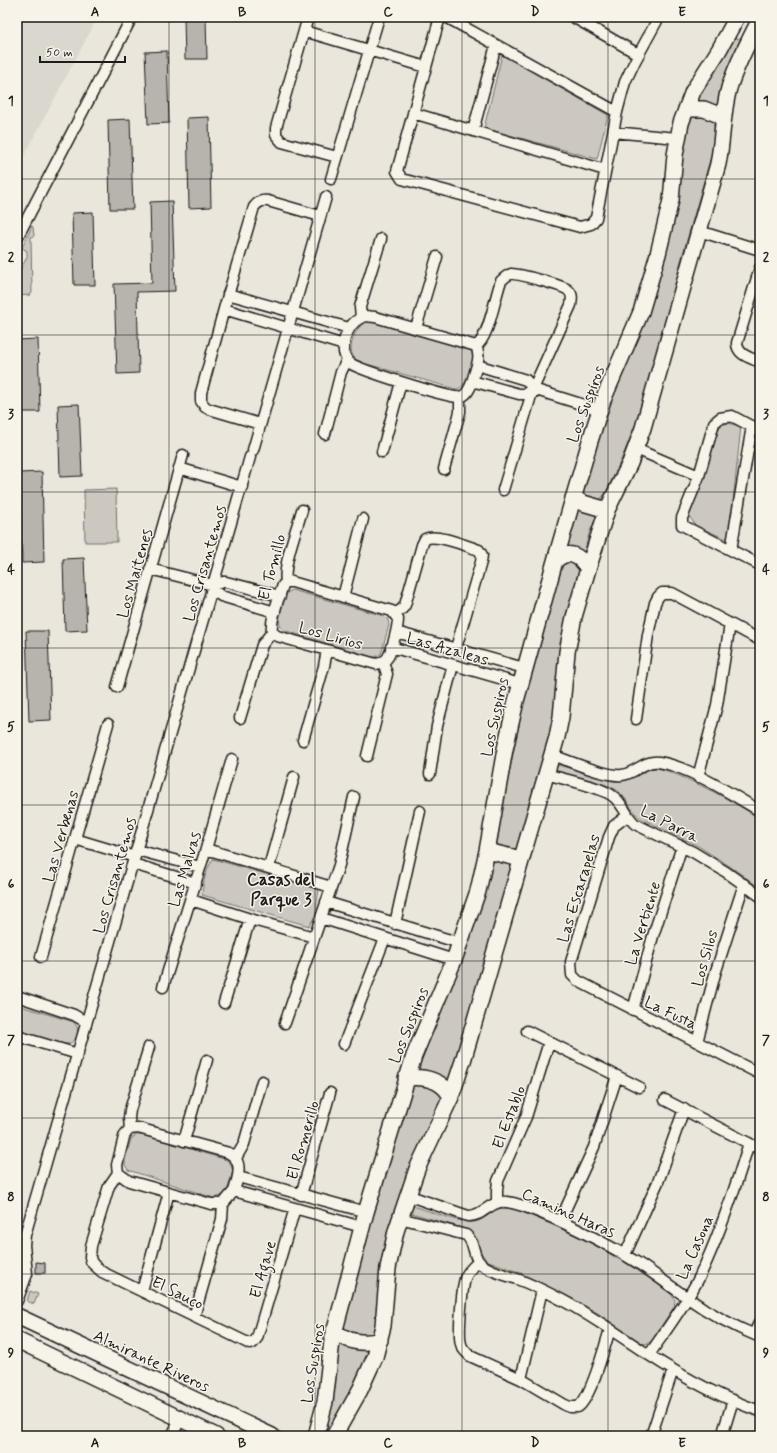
<svg xmlns="http://www.w3.org/2000/svg" width="777" height="1453" font-family="Mynerve,sans-serif">
<rect width="100%" height="100%" fill="#eae6dc"/>
<filter id="ink" filterUnits="userSpaceOnUse"><feTurbulence type="fractalNoise" baseFrequency=".025" numOctaves="2"/><feDisplacementMap in="SourceGraphic" scale="8" xChannelSelector="R" yChannelSelector="G"/><feConvolveMatrix kernelMatrix="1 2 1 2 8 2 1 2 1" color-interpolation-filters="sRGB"/></filter>
<g filter="url(#ink)">
<path fill="#dad7ce" d="M 17,17 L 98,17 L 17,169 Z"/>
<path fill="#ccc8c0" stroke="#74726e" d="M 736,38 L 740,39 L 739,44 L 719,108 L 693,100 L 721,55 Z
M 502,55 L 608,115 L 597,159 L 484,128 Z
M 689,116 L 710,117 L 713,121 L 715,132 L 714,146 L 680,264 L 661,342 L 635,427 L 621,460 L 606,492 L 599,501 L 582,495 L 591,446 L 655,287 L 681,151 Z
M 32,226 L 33,227 L 34,236 L 31,237 L 32,293 L 30,295 L 17,296 L 17,276 L 27,257 L 27,251 L 22,248 Z
M 369,321 L 469,349 C 471,351 473,353 473,357 C 474,365 466,389 456,389 L 363,363 C 359,361 355,360 353,356 C 347,346 357,323 369,321 Z
M 727,423 L 741,426 L 729,540 L 696,526 L 689,516 L 720,426 Z
M 116,489 L 117,542 L 85,542 L 84,490 Z
M 577,503 L 598,512 L 589,534 L 583,557 L 562,551 Z
M 563,561 L 581,564 L 553,730 L 518,848 C 512,851 501,849 497,844 L 503,803 L 525,696 L 560,568 Z
M 292,590 L 384,616 L 388,620 L 389,625 L 381,654 L 375,657 L 372,657 L 283,630 C 275,622 283,605 286,595 L 287,593 Z
M 558,765 L 617,781 L 630,778 L 648,769 L 657,768 L 665,770 C 698,783 730,799 760,819 L 760,888 L 731,867 L 698,846 L 640,818 C 631,811 628,799 618,791 C 608,783 572,776 558,772 L 555,769 Z
M 492,857 L 513,863 L 449,1082 L 416,1070 Z
M 213,859 L 319,889 L 315,916 L 309,926 L 202,895 C 203,881 206,870 213,859 Z
M 17,1005 L 74,1022 C 82,1032 76,1045 63,1044 L 17,1030 Z
M 416,1083 L 434,1086 L 443,1096 L 442,1099 L 373,1335 L 351,1335 L 343,1328 L 343,1320 L 410,1090 L 413,1085 Z
M 136,1135 L 144,1135 L 227,1160 L 231,1165 L 233,1171 L 227,1191 L 221,1196 L 214,1198 L 128,1170 L 125,1165 L 125,1160 L 131,1139 Z
M 410,1205 C 423,1209 463,1224 474,1222 C 488,1220 491,1207 507,1208 C 519,1209 530,1216 541,1220 C 588,1239 631,1264 671,1294 L 675,1300 L 674,1307 L 652,1340 L 649,1343 L 643,1344 L 599,1314 L 573,1299 L 521,1273 L 486,1260 L 480,1251 L 478,1240 L 471,1232 L 459,1227 L 408,1212 Z
M 30,1291 L 38,1294 L 34,1304 L 27,1301 Z
M 338,1341 L 371,1349 L 359,1377 L 327,1436 L 322,1436 Z"/>
<path fill="#b6b4ac" stroke="#1c1c1c" d="M 184,17 L 206,17 L 207,59 L 185,59 Z
M 167,51 L 169,123 L 148,124 L 145,52 Z
M 209,117 L 211,207 L 189,208 L 187,118 Z
M 130,119 L 133,209 L 110,209 L 108,120 Z
M 172,201 L 175,291 L 137,292 L 139,373 L 117,374 L 114,284 L 152,283 L 150,202 Z
M 93,212 L 95,285 L 74,285 L 72,213 Z
M 38,339 L 40,412 L 19,412 L 17,340 Z
M 79,404 L 82,476 L 60,477 L 58,405 Z
M 42,472 L 44,562 L 22,563 L 20,473 Z
M 84,558 L 87,630 L 65,631 L 63,559 Z
M 26,631 L 48,631 L 51,720 L 29,721 Z
M 36,1262 L 45,1263 L 45,1273 L 36,1273 Z"/>
<g fill="none" stroke-linecap="round" stroke-linejoin="round">
<g stroke="#1c1c1c" stroke-width="13">
<path id="street" d="M 308,17 L 276,128 L 276,135 L 282,142 L 337,157
M 440,17 L 397,171 L 402,179 L 580,227 L 591,224 L 596,218 L 617,112 L 625,82 L 635,61 L 659,17
M 446,17 L 617,112
M 573,17 L 638,54
M 304,31 L 426,67
M 413,113 L 605,170
M 473,131 L 496,45
M 613,132 L 677,138
M 331,179 L 379,17
M 699,231 L 760,250
M 17,238 L 132,17
M 760,268 L 737,343 C 737,355 751,358 760,362
M 228,294 L 349,328
M 224,309 L 344,345
M 365,316 L 375,317 L 476,346 C 481,356 477,365 474,375 C 472,383 469,395 460,397 C 451,399 357,369 350,363 C 342,356 343,346 345,338 C 349,327 354,320 365,316 Z
M 361,318 L 360,307 L 381,239
M 416,328 L 437,257
M 476,346 C 489,338 495,296 501,281 C 504,278 507,275 511,274 C 517,273 564,286 568,290 C 573,294 572,299 571,305 L 533,389 L 503,490
M 477,365 L 526,380 L 533,389 L 600,410
M 472,381 L 519,394 L 525,394 L 533,389
M 260,424 L 209,409 L 205,407 L 201,401 L 201,393 L 224,309 L 254,207 C 258,202 261,200 268,201 L 320,216
M 760,431 L 732,416 L 720,418 L 714,423 L 699,476 L 682,518 L 682,525 L 760,565
M 325,434 L 341,372 L 347,360
M 636,449 L 699,476
M 253,450 L 326,197
M 382,452 L 401,382
M 179,468 L 242,487
M 444,469 L 460,412 L 460,402 L 459,397
M 731,550 L 752,426
M 150,569 L 213,585 L 223,582 L 226,582 L 280,596
M 213,585 L 215,591 L 221,596 L 275,612
M 343,597 L 363,519
M 395,614 L 402,609 L 405,605 L 422,545 L 425,539 C 437,533 466,546 479,550 L 482,555 L 481,562 L 456,648
M 272,632 L 277,636 L 376,664 C 381,663 385,662 388,657 C 392,650 398,627 398,619 L 392,611 L 292,582 L 286,582
M 272,632 C 270,619 279,598 283,585 L 286,582 C 283,563 297,529 302,510
M 396,632 L 524,668
M 391,647 L 520,684
M 117,687 L 183,455
M 240,718 L 262,645 L 272,632
M 636,719 L 648,635 L 655,603 L 658,597 L 662,593 L 672,593 L 760,640
M 303,740 L 324,666 L 327,650
M 552,755 C 569,761 606,777 622,775 C 636,773 644,760 659,762 C 690,767 733,795 760,811
M 367,756 L 387,674 L 383,662
M 430,774 L 437,726 L 453,665
M 546,774 C 562,779 603,787 614,797 C 623,804 626,816 635,824 L 693,852 L 726,872 L 760,896
M 698,777 L 717,705 L 730,624
M 627,816 L 614,826 L 609,837 L 571,962 L 572,975 L 578,981 L 760,1074
M 75,839 L 135,857
M 206,849 L 331,887
M 137,850 L 200,867
M 133,864 L 196,883
M 269,867 L 294,777
M 191,900 L 250,919 L 314,937
M 326,902 L 460,943
M 321,918 L 454,960
M 395,924 L 420,811
M 41,957 L 108,724
M 163,987 L 206,849 L 232,759
M 17,996 L 74,1015 L 86,1022
M 224,1003 L 250,919
M 633,1010 L 653,936 L 682,846
M 285,1023 L 339,865 L 354,797
M 527,1031 L 639,1087
M 17,1036 L 78,1054
M 697,1042 L 715,974 L 744,884
M 344,1044 L 385,938
M 665,1100 L 760,1149
M 130,1129 L 138,1128 L 229,1153 C 244,1161 238,1178 234,1191
M 130,1129 L 129,1118 L 130,1110 L 149,1047
M 184,1141 L 207,1060
M 236,1158 L 244,1144 L 262,1081
M 118,1173 L 109,1186 L 91,1246 L 90,1257 L 91,1261 L 93,1264 L 102,1272 L 250,1344 L 253,1343 L 257,1338 L 295,1208
M 118,1173 L 129,1181 L 211,1204 L 223,1204 L 234,1191 L 362,1227
M 118,1173 L 117,1165 L 124,1137 L 126,1133 L 130,1129
M 238,1177 L 366,1212
M 301,1195 L 330,1093
M 407,1195 L 468,1216 C 483,1217 491,1199 507,1202 C 523,1204 538,1212 553,1218 C 582,1231 611,1246 638,1263 C 655,1274 671,1287 688,1298 C 710,1314 735,1327 760,1337
M 497,1202 L 497,1190 L 498,1181 L 526,1117 L 549,1042
M 400,1218 L 466,1235 C 476,1243 472,1257 481,1264 C 491,1272 506,1275 517,1279 C 533,1285 547,1292 562,1300 C 592,1316 620,1336 649,1355 C 683,1377 721,1398 760,1411
M 560,1221 L 594,1147 L 617,1076
M 625,1255 L 658,1182 L 684,1109
M 478,1262 C 474,1266 469,1270 466,1276 C 462,1285 458,1334 461,1344 C 462,1349 466,1352 470,1356 L 521,1379 L 565,1405 L 570,1407 L 578,1407 C 591,1398 605,1346 610,1329
M 142,1291 L 169,1192
M 17,1301 L 27,1274 L 24,1245 L 25,1235 L 250,457
M 194,1317 L 222,1219 L 223,1204
M 754,1334 L 760,1321
M 649,1355 C 666,1330 685,1305 699,1278 C 720,1234 735,1189 749,1143
M 521,1379 L 542,1290
M 172,1436 L 180,1419
M 651,1436 L 673,1370
M 722,1436 L 733,1400"/>
</g>
<g stroke="#1c1c1c" stroke-width="18">
<path id="secondary" d="M 686,109 L 704,109 L 724,117
M 573,498 L 583,503 L 607,510
M 555,561 C 568,549 580,555 588,569
M 487,851 L 521,859
M 406,1078 C 424,1076 443,1080 451,1097
M 17,1316 L 272,1436
M 334,1330 C 346,1342 364,1345 380,1340
M 17,1340 L 216,1436
M 316,1436 L 325,1402 L 332,1341 L 366,1212 L 414,1056 L 454,960 L 478,891 L 487,851 L 505,749 L 516,701 L 555,561 L 590,441 L 603,400 L 641,312 L 658,254 L 671,200 L 675,155 L 681,123 L 693,91 L 719,50 L 737,17
M 334,1436 L 360,1390 L 375,1357 L 383,1326 L 388,1268 L 396,1231 L 417,1169 L 451,1097 L 463,1061 L 557,737 L 561,717 L 567,652 L 574,617 L 588,569 L 607,510 L 630,463 L 643,428 L 718,164 C 723,139 722,113 729,88 C 736,65 748,43 759,21"/>
</g>
<use href="#street" stroke="#f7f3e8" stroke-width="10"/>
<use href="#secondary" stroke="#f7f3e8" stroke-width="15"/>
</g>
</g>
<path fill="none" stroke="#1c1c1c" stroke-width="1" stroke-opacity="0.55" d="M 169,17 L 169,1436M 315,17 L 315,1436M 462,17 L 462,1436M 608,17 L 608,1436M 17,179 L 760,179M 17,335 L 760,335M 17,492 L 760,492M 17,648 L 760,648M 17,805 L 760,805M 17,961 L 760,961M 17,1118 L 760,1118M 17,1274 L 760,1274"/>
<g text-anchor="middle" stroke-width="3" stroke-linejoin="round" paint-order="stroke">
<g font-size="16" fill="#1c1c1c" stroke="#f7f3e8">
<text transform="translate(585 404) rotate(-70)" y="6">Los Suspiros</text>
<text transform="translate(204 563) rotate(-74)" y="6">Los Crisantemos</text>
<text transform="translate(271 567) rotate(-75)" y="6">El Tomillo</text>
<text transform="translate(134 573) rotate(-74)" y="6">Los Maitenes</text>
<text transform="translate(331 635) rotate(16)" y="6">Los Lirios</text>
<text transform="translate(448 648) rotate(16)" y="6">Las Azaleas</text>
<text transform="translate(494 717) rotate(-78)" y="6">Los Suspiros</text>
<text transform="translate(670 823) rotate(27)" y="6">La Parra</text>
<text transform="translate(60 836) rotate(-74)" y="6">Las Verbenas</text>
<text transform="translate(184 869) rotate(-73)" y="6">Las Malvas</text>
<text transform="translate(114 875) rotate(-74)" y="6">Los Crisantemos</text>
<text transform="translate(578 888) rotate(-73)" y="6">Las Escarapelas</text>
<text transform="translate(642 923) rotate(-73)" y="6">La Vertiente</text>
<text transform="translate(704 958) rotate(-74)" y="6">Los Silos</text>
<text transform="translate(671 1012) rotate(26)" y="6">La Fusta</text>
<text transform="translate(408 1025) rotate(-68)" y="6">Los Suspiros</text>
<text transform="translate(508 1117) rotate(-69)" y="6">El Establo</text>
<text transform="translate(302 1140) rotate(-74)" y="6">El Romerillo</text>
<text transform="translate(569 1212) rotate(24)" y="6">Camino Haras</text>
<text transform="translate(694 1247) rotate(-66)" y="6">La Casona</text>
<text transform="translate(262 1269) rotate(-74)" y="6">El Agave</text>
<text transform="translate(178 1292) rotate(26)" y="6">El Sauco</text>
<text transform="translate(152 1360) rotate(25)" y="6">Almirante Riveros</text>
<text transform="translate(312 1363) rotate(-81)" y="6">Los Suspiros</text>
</g>
<g font-size="17" font-weight="bold" fill="#1c1c1c" stroke="#f7f3e8">
<text x="281" y="885">Casas del<tspan x="281" dy="20">Parque 3</tspan></text>
</g>
</g>
<rect width="777" height="1453" fill="none" stroke="#f7f3e8" stroke-width="44"/>
<path d="M40 56v6h85v-6" fill="none" stroke="#1c1c1c" stroke-width="2"/>
<text x="46" y="56" font-size="12" fill="#1c1c1c" stroke="#f7f3e8" stroke-width="3" paint-order="stroke">50 m</text>
<rect x="22" y="22" width="733" height="1409" fill="none" stroke="#1c1c1c" stroke-width="1.5"/>
<g font-size="13" text-anchor="middle" font-weight="bold" fill="#1c1c1c">
<text x="95" y="16">A</text>
<text x="242" y="16">B</text>
<text x="388" y="16">C</text>
<text x="535" y="16">D</text>
<text x="682" y="16">E</text>
<text x="11" y="105">1</text>
<text x="766" y="105">1</text>
<text x="11" y="261">2</text>
<text x="766" y="261">2</text>
<text x="11" y="418">3</text>
<text x="766" y="418">3</text>
<text x="11" y="574">4</text>
<text x="766" y="574">4</text>
<text x="11" y="731">5</text>
<text x="766" y="731">5</text>
<text x="11" y="888">6</text>
<text x="766" y="888">6</text>
<text x="11" y="1044">7</text>
<text x="766" y="1044">7</text>
<text x="11" y="1201">8</text>
<text x="766" y="1201">8</text>
<text x="11" y="1357">9</text>
<text x="766" y="1357">9</text>
<text x="95" y="1447">A</text>
<text x="242" y="1447">B</text>
<text x="388" y="1447">C</text>
<text x="535" y="1447">D</text>
<text x="682" y="1447">E</text>
</g>
</svg>
